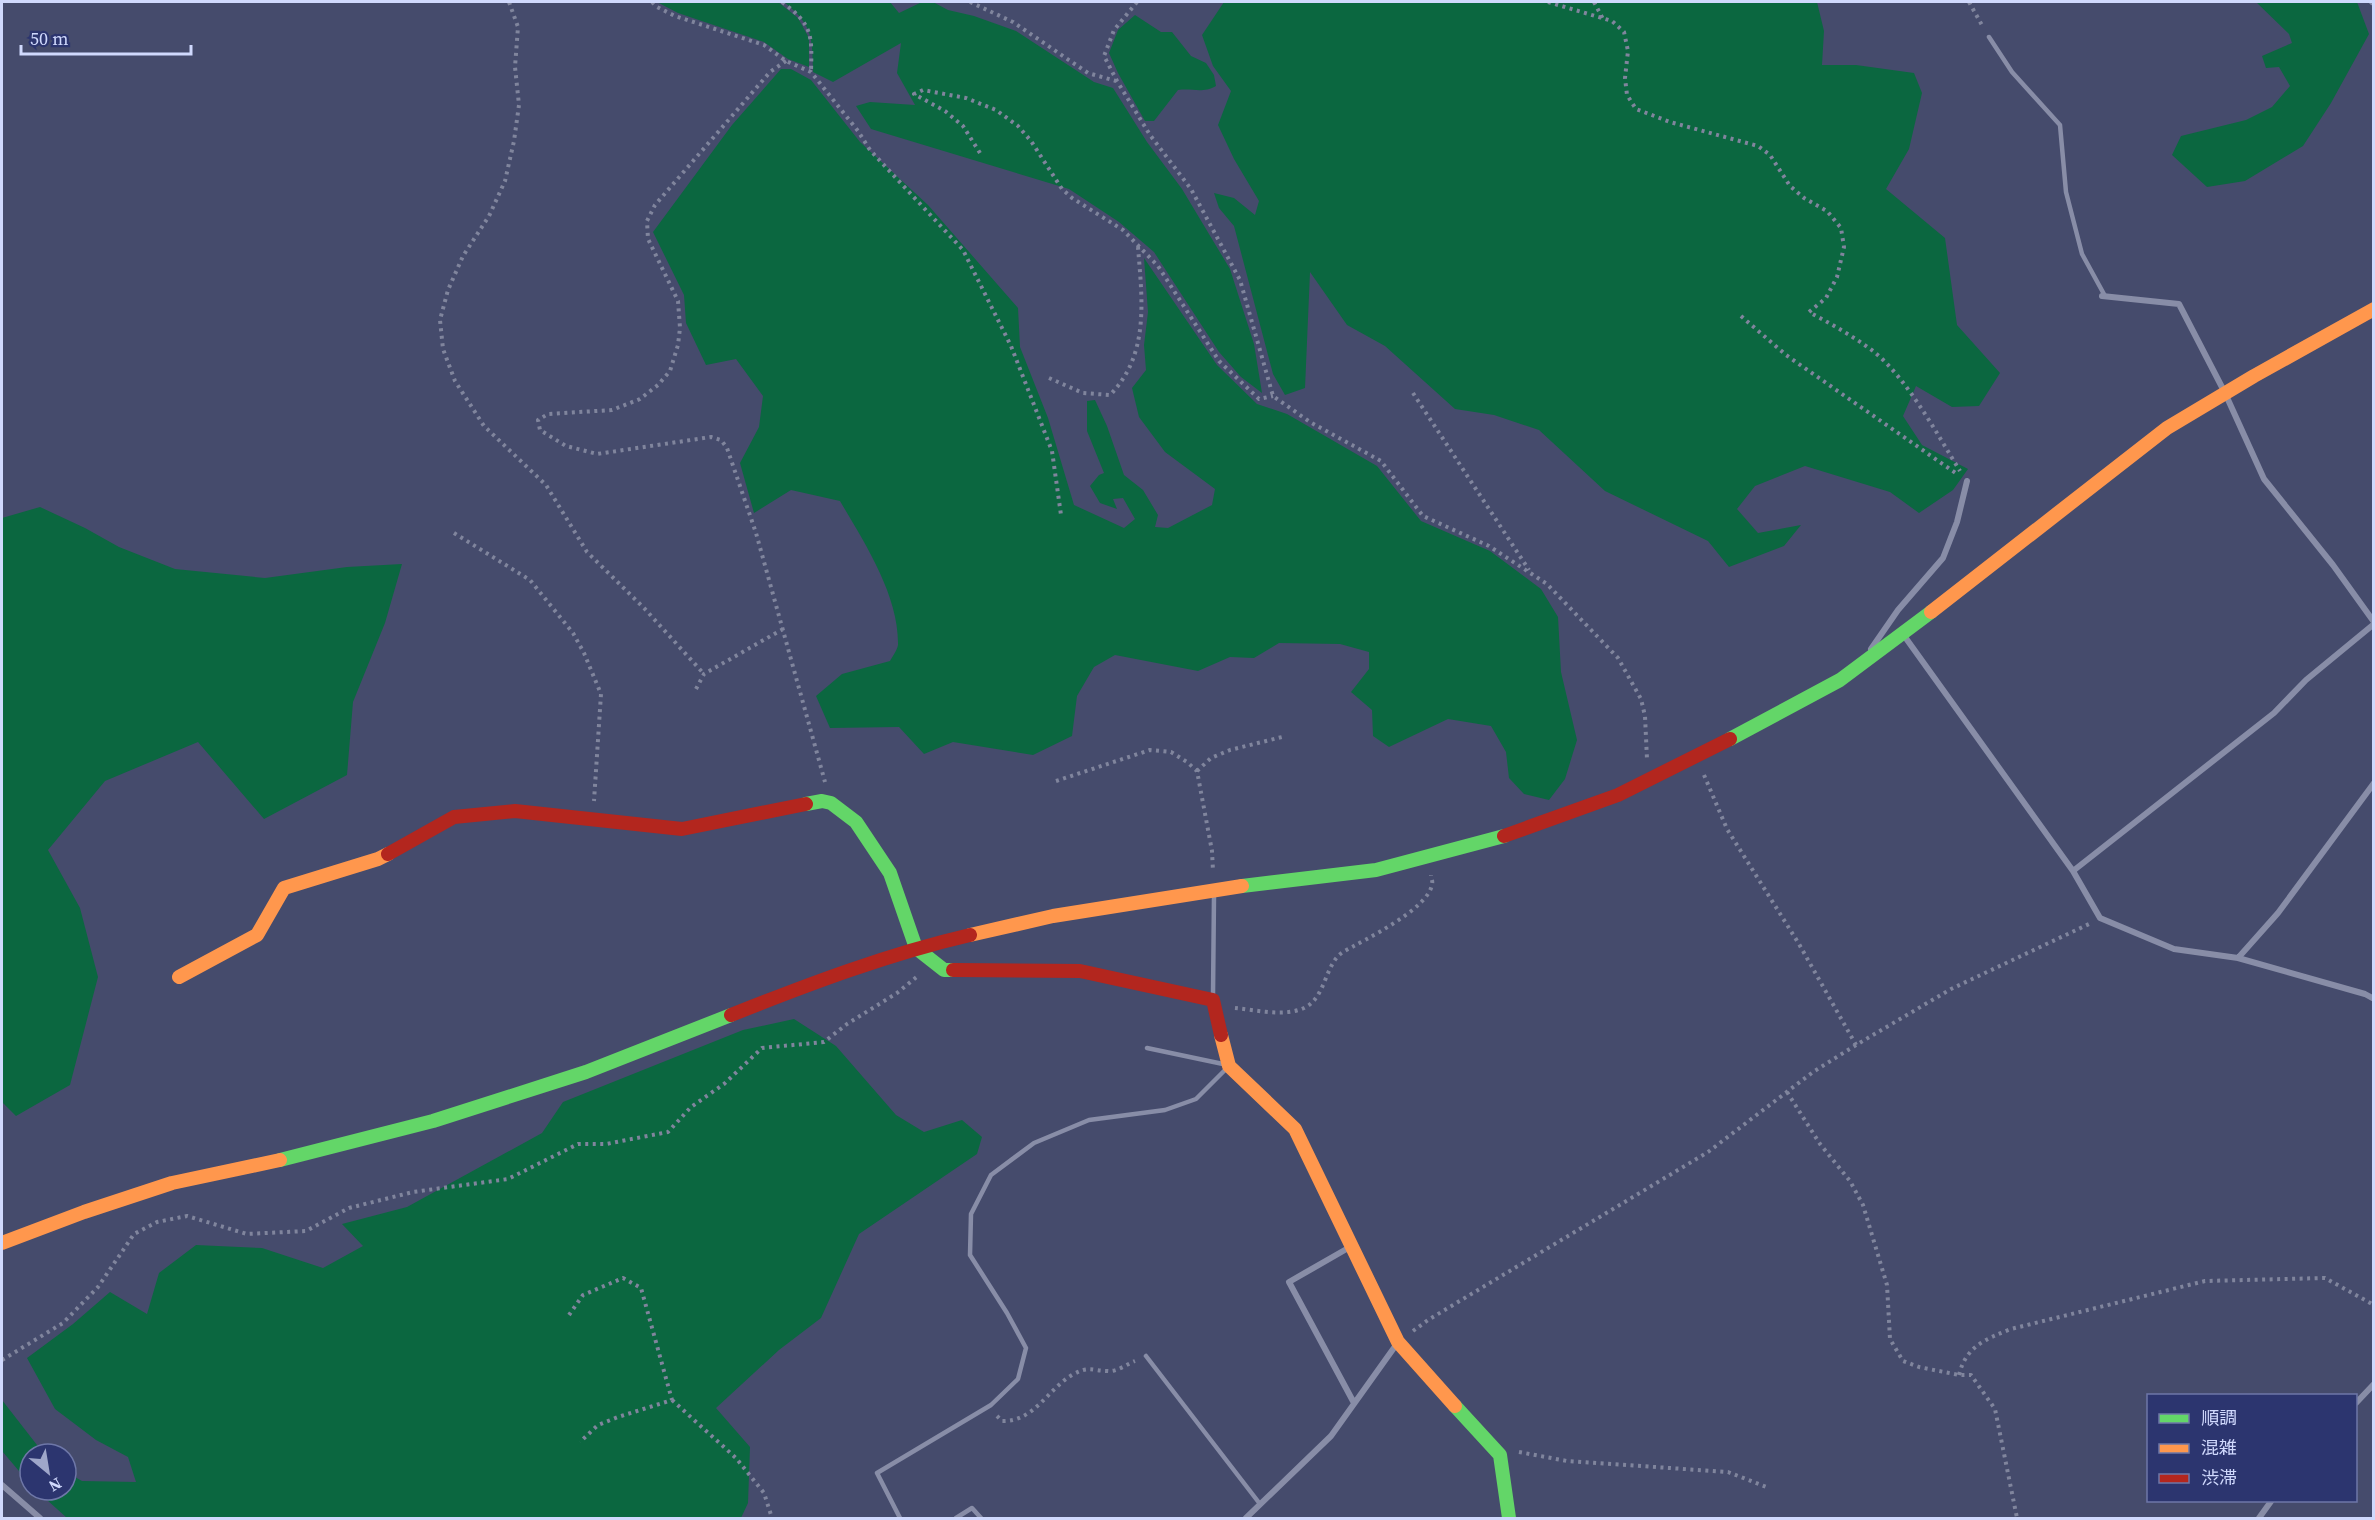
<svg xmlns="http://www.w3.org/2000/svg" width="2375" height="1520" font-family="'Source Serif 4','Noto Sans JP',serif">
<rect width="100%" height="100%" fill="#454b6c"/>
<path fill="#0b6740" d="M 657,2 L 778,2 L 798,18 L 809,38 L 809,67 L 788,59 L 764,42 L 678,13 Z
M 784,2 L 890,2 L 899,13 L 922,2 L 933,2 L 948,10 L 974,16 L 1016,31 L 1094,82 L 1113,88 L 1147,142 L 1182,189 L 1230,269 L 1254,344 L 1262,393 L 1241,377 L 1219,352 L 1154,252 L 1119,222 L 1069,189 L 871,129 L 856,106 L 870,102 L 915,105 L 897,73 L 901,43 L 833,82 L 813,72 C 812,37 813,25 784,2 Z
M 1224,2 L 1817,2 L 1824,31 L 1822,65 L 1856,65 L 1914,73 L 1922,93 L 1909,149 L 1886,189 L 1945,238 L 1957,325 L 2000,373 L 1979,406 L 1952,407 L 1916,386 L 1903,416 L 1922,445 L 1968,469 L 1953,490 L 1919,513 L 1890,492 L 1805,466 L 1755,486 L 1737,509 L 1758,533 L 1801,525 L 1784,546 L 1729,567 L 1708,541 L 1605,491 L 1539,430 L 1494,415 L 1455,409 L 1385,346 L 1347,325 L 1310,272 L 1305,388 L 1285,395 L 1273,374 L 1234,226 L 1219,208 L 1214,193 L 1234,198 L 1255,215 L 1259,201 L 1234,159 L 1218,125 L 1231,91 L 1213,66 L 1202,35 Z
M 2256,2 L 2357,2 L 2369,34 L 2331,103 L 2303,146 L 2245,181 L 2207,187 L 2172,155 L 2181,136 L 2246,120 L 2272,107 L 2290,86 L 2279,67 L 2266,68 L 2262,56 L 2292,43 L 2289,34 Z
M 1135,15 L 1161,32 L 1172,32 L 1191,56 L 1206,63 L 1214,75 L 1216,86 C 1201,94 1194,88 1178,90 L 1154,121 L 1145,121 L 1118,73 L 1109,53 L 1118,30 Z
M 781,69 L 791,69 L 811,80 L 860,142 L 928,205 L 1018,308 L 1020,347 L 1048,418 L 1074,505 L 1124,528 L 1135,519 L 1123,498 L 1113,499 L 1117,509 L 1100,503 L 1090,486 L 1099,475 L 1104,473 L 1087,431 L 1087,401 L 1095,400 L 1107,426 L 1124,475 L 1143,490 L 1158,515 L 1155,527 L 1168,528 L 1212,505 L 1215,489 L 1165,452 L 1139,417 L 1132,388 L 1146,370 L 1144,345 L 1148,312 L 1144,258 L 1217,365 L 1257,404 L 1287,414 L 1377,466 L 1421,521 L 1490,551 L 1541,589 L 1558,617 L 1561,672 L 1577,740 L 1565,779 L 1549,800 L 1524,794 L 1509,778 L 1506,752 L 1491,726 L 1448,719 L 1389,747 L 1373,736 L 1372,710 L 1351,692 L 1369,669 L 1369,652 L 1340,644 L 1279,643 L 1254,658 L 1230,657 L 1198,671 L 1115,655 L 1094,667 L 1077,696 L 1072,736 L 1033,755 L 953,742 L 924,754 L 899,727 L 830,728 L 816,696 L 842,674 L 890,661 C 893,656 897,650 898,645 C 899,595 864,542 840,501 L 791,490 L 754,513 L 740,463 L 759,427 L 763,396 L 736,359 L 706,365 L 686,323 L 684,295 L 653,232 L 732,125 Z
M 40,507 L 85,528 L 119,547 L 175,569 L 265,578 L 347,567 L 402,564 L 385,623 L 353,702 L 347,775 L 264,819 L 198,742 L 105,781 L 48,850 L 80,908 L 98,977 L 70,1085 L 16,1116 L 2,1102 L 2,518 Z
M 794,1019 L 836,1046 L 896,1115 L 924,1132 L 962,1120 L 982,1137 L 977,1154 L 859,1234 L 821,1318 L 779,1350 L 716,1408 L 750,1447 L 748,1503 L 741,1518 L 67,1518 L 36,1490 L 66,1490 L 66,1472 L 82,1481 L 136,1482 L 128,1457 L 96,1440 L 55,1409 L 27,1358 L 73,1324 L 110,1292 L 147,1314 L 159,1273 L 196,1245 L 262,1248 L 323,1268 L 363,1246 L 342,1224 L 407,1207 L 542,1133 L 563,1102 L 743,1030 Z
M 2,1400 L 44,1454 L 30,1454 L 30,1484 L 2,1451 Z"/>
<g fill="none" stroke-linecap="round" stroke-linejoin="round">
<path stroke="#80859d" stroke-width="4" stroke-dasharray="3 4.5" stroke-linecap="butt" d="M 509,2 L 518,27 L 515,67 L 519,105 L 514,141 L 505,181 L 489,216 L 463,256 L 448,290 L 440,320 L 443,349 L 455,381 L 484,426 L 546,485 L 587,552 L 644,608 L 704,674
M 652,2 L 657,7 L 675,16 L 764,45 L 786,61 L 811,72 L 858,131 L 870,150 L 963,250 L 1011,346 L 1052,451 L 1061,515
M 782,2 C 813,25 812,35 811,72
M 970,2 L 1013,22 L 1088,73 L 1116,81
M 1137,2 L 1114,30 L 1104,56 L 1117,81 L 1150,135 L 1191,189 L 1240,280 L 1273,396 L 1310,422 L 1381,461 L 1423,516 L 1489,546 L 1547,584 L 1618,658 L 1641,699 L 1645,716 L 1647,759
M 1548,2 L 1612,21 L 1624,32 L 1628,51 L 1625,78 L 1627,95 L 1636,109 L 1670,122 L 1758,146 L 1770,155 L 1790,186 L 1804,198 L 1827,211 L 1841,228 L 1844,247 L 1837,277 L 1826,298 L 1809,312 C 1831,324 1853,336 1873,351 C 1907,378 1937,434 1960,471
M 1594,2 L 1603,19
M 1969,2 L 1983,27
M 786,61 L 770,72 L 655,205 L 647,221 L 648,239 L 678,301 L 680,328 L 678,345 L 670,371 L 658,385 L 640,399 L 612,410 L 548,414 L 538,420 L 540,430 L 566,446 L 597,454 L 711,437 L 721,440 L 727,448 L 756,533 L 825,782
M 980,153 L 963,126 L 945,111 L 914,94 L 923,90 L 966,98 L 996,110 L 1018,126 L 1031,141 L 1062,189 L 1072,198 L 1123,230 L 1158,266 L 1219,361 L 1259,399 L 1273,396
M 1741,316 L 1786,355 L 1957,474
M 1049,378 L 1083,393 L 1110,395 C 1150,354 1142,299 1138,247
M 1413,393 L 1529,570
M 454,533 L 530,580 L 573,633 L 584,653 L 601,694 L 594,801
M 696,689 L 704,674 L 783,629
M 1197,771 L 1211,758 L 1230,750 L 1286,736
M 1704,775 L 1727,829 L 1799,944 L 1856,1045
M 1056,781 L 1150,750 L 1171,752 L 1187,762 L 1197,771 L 1212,851 L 1213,871
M 1235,1008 C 1256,1010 1284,1017 1304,1008 C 1326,998 1325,963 1343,952 C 1364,940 1429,909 1432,884 C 1433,881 1431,878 1431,875
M 1787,1092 L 1820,1144 L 1850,1181 L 1863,1205 L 1887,1285 L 1890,1339 L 1903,1361 L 1919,1367 L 1959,1375 L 1971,1375 L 1995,1409 L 2017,1518
M 569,1315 L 583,1295 L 623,1278 L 641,1288 L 672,1400 L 618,1417 L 598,1425 L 580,1442
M 1413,1331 L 1428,1320 L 1708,1152 L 1813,1072 L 1856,1045 L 1951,989 L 2089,924
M 2,1360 L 63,1323 L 98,1287 L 134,1234 L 157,1222 L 187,1216 L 247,1234 L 306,1231 L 349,1208 L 413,1192 L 508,1179 L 578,1144 L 606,1144 L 668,1132 L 691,1107 L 724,1084 L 762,1048 L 824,1042 L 847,1024 L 897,993 L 919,975
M 1959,1375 C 1966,1346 1986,1339 2011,1329 L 2205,1281 L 2325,1278 L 2374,1305
M 672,1400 L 736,1458 L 764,1493 L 772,1518
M 997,1416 L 1002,1421 C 1034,1422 1048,1389 1072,1375 C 1090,1365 1091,1371 1108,1371 C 1117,1372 1127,1364 1135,1361
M 1519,1452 L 1567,1461 L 1728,1472 L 1769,1488"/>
<path stroke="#888da7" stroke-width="4.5" d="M 1989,37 L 2012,72 L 2060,125 L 2066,192 L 2082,254 L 2105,296
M 1213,995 L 1214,895
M 1147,1048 L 1223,1064
M 1146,1356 L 1260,1504
M 900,1518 L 877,1473 L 991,1405 L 1018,1379 L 1026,1348 L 1007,1313 L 970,1255 L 971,1214 L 991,1175 L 1034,1143 L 1089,1120 L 1165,1110 L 1196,1099 L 1225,1070
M 956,1518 L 972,1508 L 981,1518"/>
<path stroke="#888da7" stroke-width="6" d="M 2372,2 L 2374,3
M 2102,296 L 2179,304 L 2225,393 L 2264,479 L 2333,565 L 2374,622
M 1905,637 L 2073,871 L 2100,918 L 2174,949 L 2238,958 L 2365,994 L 2374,999
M 1871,649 L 1898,610 L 1943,558 L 1957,522 L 1967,481
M 2073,871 L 2274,713 L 2306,680 L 2374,624
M 2238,958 L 2278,913 L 2374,783
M 1350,1247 L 1289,1282 L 1354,1403
M 2356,1403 L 2374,1384
M 2,1485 L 40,1518
M 1246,1518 L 1331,1436 L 1396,1345
M 2259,1518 L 2272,1500"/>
<path stroke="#63d668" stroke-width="14" d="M 1730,739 L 1840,680 L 1931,612
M 806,804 L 822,801 L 831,803 L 856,822 L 890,873 L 916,948 L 944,970 L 953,970
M 1242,886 L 1376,870 L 1504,836
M 280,1160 L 433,1121 L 586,1072 L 731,1015
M 1455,1406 L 1500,1455 L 1509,1518"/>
<path stroke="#ff974d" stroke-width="14" d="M 1931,612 L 2167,428 L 2254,376 L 2374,309
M 970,935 L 1053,916 L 1242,886
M 179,977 L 257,935 L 284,888 L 378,859 L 388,854
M 1221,1035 L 1229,1066 L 1295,1129 L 1398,1342 L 1455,1406
M 2,1243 L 84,1212 L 172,1183 L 280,1160"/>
<path stroke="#b3261e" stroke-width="14" d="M 1504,836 L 1618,795 L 1730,739
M 388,854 L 454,817 L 515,811 L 682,829 L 806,804
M 953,970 L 1080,971 L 1213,1000 L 1221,1035
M 731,1015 C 809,984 888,954 970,935"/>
</g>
<rect width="2375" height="1520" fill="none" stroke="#d0d9fd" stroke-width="6"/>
<rect x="2147" y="1394" width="210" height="108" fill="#2c356f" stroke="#6e77a8" stroke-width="1.5"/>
<rect x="2159" y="1414" width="30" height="9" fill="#63d668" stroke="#6e77a8" stroke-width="1.5"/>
<text x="2201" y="1424" font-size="18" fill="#d0d9fd">順調</text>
<rect x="2159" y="1444" width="30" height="9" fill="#ff974d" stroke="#6e77a8" stroke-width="1.5"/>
<text x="2201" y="1454" font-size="18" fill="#d0d9fd">混雑</text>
<rect x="2159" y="1474" width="30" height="9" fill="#b3261e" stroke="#6e77a8" stroke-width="1.5"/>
<text x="2201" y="1484" font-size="18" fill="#d0d9fd">渋滞</text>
<g transform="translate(48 1472) rotate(150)"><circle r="28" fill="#2c356f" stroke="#6e77a8" stroke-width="1.5"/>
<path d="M0-4.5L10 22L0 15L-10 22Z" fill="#9fa7ca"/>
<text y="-9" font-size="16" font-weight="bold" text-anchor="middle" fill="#d0d9fd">N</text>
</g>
<path d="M21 45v9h170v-9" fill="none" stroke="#d0d9fd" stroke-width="3"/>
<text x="30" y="45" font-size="18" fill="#d0d9fd" stroke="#2c356f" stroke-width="4.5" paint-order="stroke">50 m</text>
</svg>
